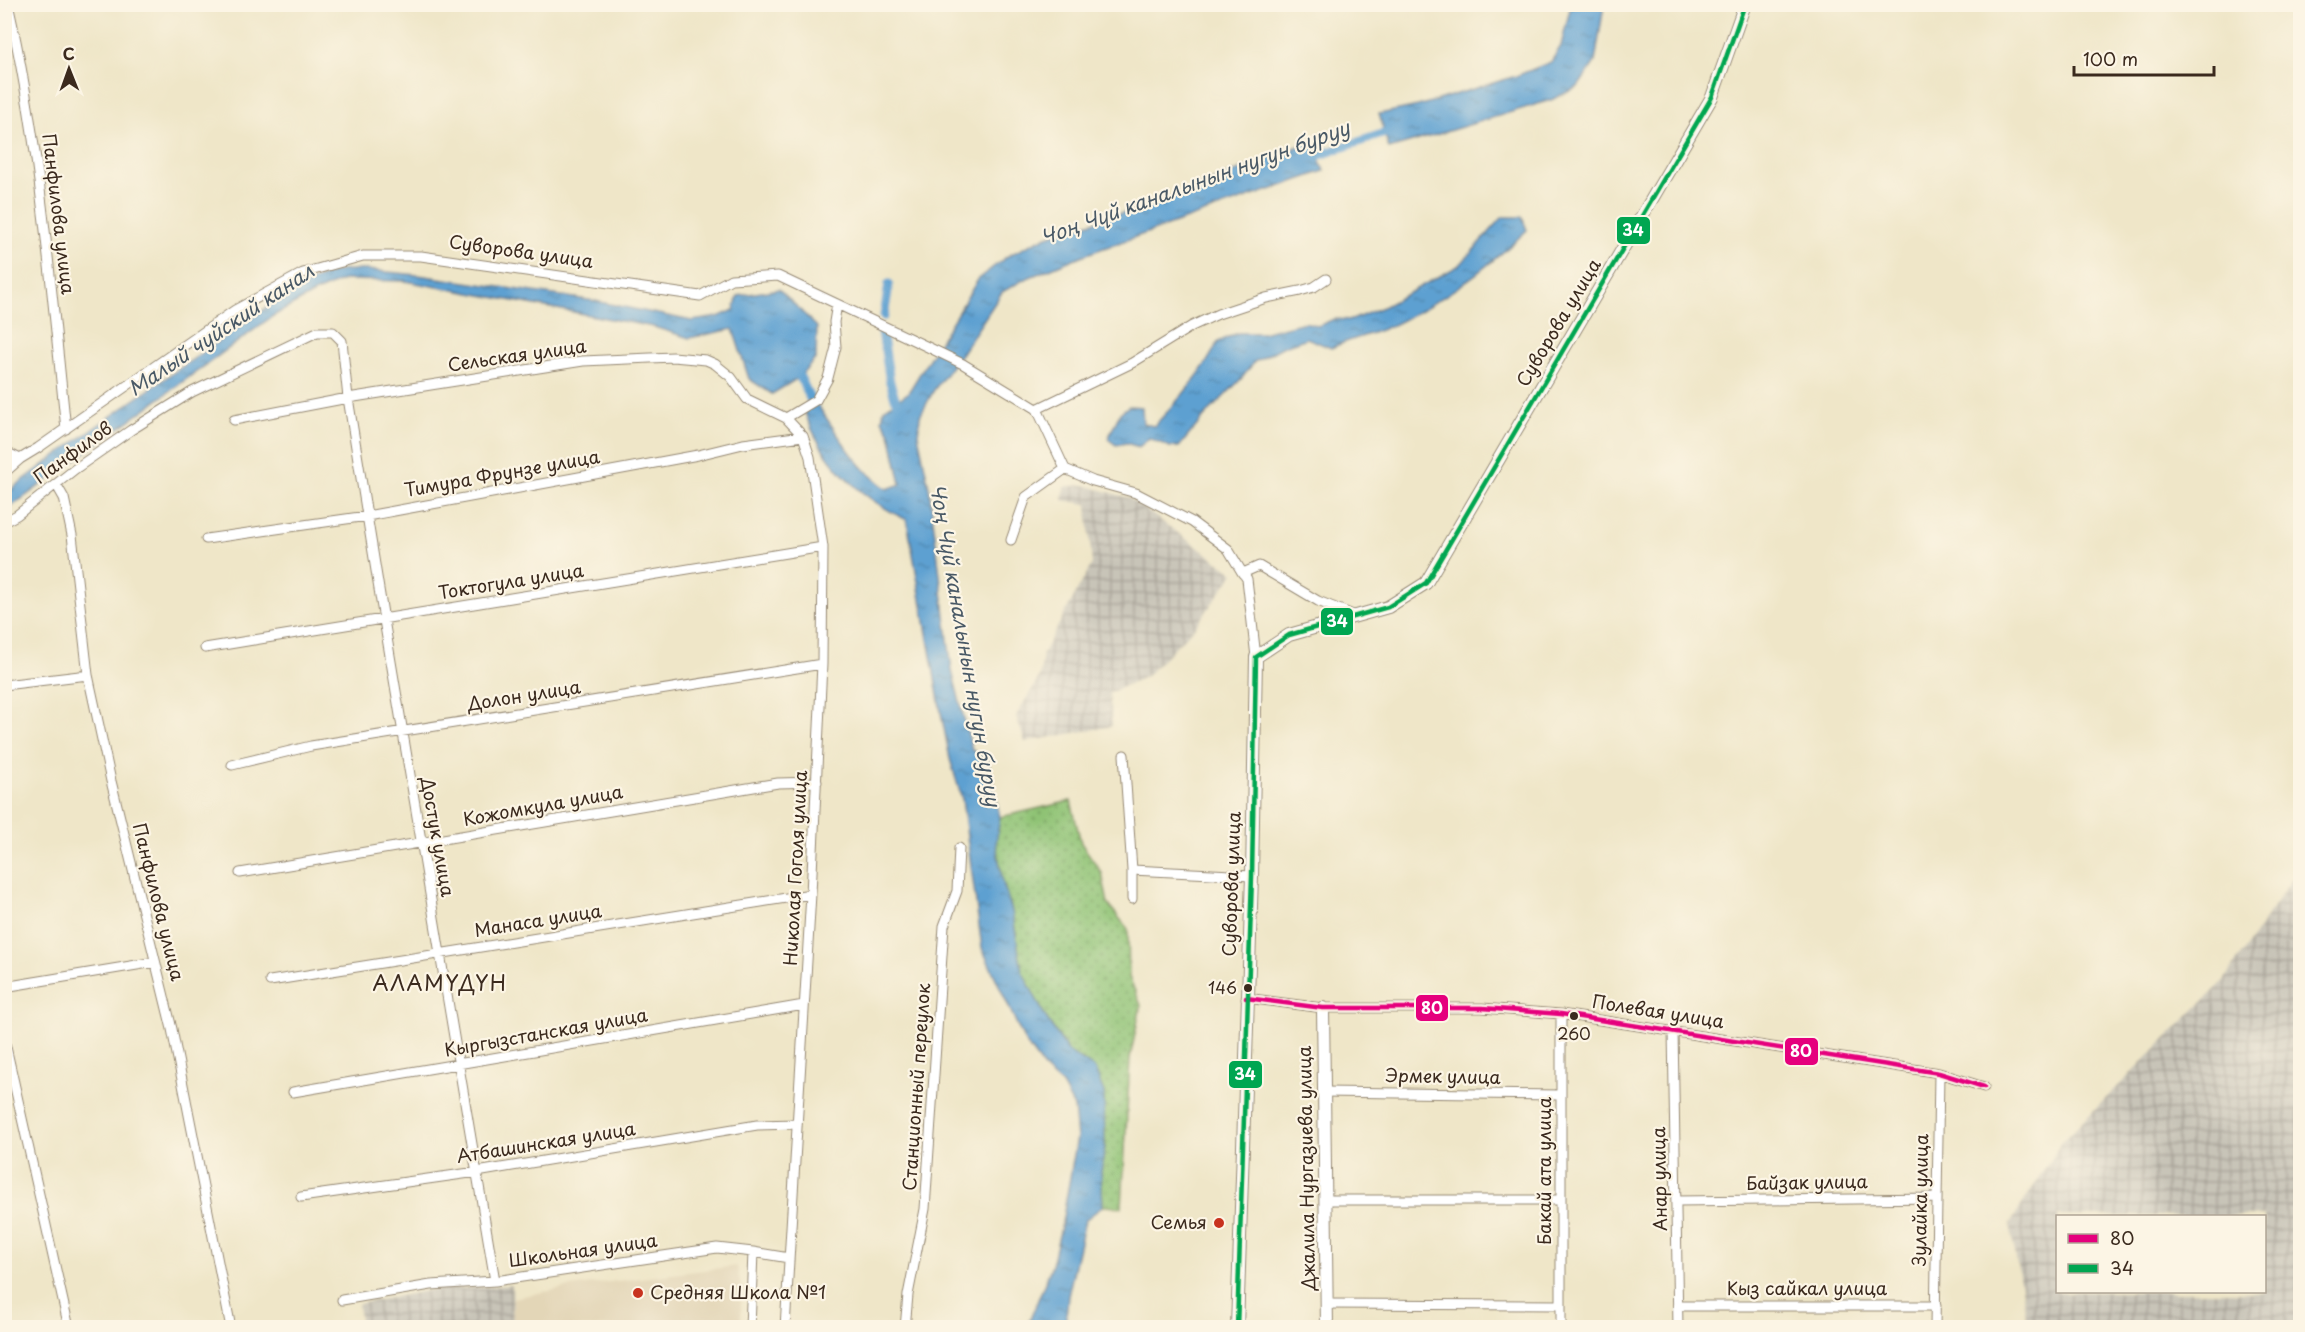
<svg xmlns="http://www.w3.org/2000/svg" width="2305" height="1332" font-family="'Playpen Sans',sans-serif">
<defs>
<pattern id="industrial-grid" width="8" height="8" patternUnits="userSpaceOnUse" patternTransform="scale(1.5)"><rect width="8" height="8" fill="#c8c4b8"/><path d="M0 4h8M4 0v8" fill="none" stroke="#a49f95"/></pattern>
<pattern id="grass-dots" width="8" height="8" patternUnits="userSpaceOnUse" patternTransform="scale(1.5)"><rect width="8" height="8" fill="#8fc375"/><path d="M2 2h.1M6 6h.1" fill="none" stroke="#769f5f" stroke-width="1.8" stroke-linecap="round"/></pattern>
<pattern id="water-ripples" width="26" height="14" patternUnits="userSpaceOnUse" patternTransform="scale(1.5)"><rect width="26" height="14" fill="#5da0d1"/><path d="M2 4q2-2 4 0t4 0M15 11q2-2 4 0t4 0" fill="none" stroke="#4e83a9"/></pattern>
</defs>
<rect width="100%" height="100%" fill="#fcf5e5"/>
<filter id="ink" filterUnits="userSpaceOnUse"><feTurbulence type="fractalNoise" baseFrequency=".0167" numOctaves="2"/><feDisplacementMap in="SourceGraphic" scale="12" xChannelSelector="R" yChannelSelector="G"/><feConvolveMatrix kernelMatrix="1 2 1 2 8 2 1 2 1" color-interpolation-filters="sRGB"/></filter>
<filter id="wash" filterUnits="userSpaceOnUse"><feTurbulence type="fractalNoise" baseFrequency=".008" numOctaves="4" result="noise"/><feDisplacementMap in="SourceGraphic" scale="24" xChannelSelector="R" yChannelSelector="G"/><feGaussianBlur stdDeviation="1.35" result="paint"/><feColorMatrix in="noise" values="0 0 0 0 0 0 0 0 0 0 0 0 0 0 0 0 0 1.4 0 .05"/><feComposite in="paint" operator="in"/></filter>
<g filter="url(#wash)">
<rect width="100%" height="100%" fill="#efe6c8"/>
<path fill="#e3d6b7" d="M 737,1266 L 741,1289 L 741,1327 L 513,1327 L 513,1298 L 570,1287 Z"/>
<path fill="url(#industrial-grid)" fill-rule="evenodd" d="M 1084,485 L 1129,498 L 1234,573 L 1195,627 L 1145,677 L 1109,693 L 1112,726 L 1025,742 L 1016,716 L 1040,676 L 1043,653 L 1092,564 L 1087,504 L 1063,500 L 1064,487 Z
M 2300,867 L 2300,1327 L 2028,1327 L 2010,1224 L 2061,1143 L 2223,982 ZM 2058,1216 L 2264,1216 L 2264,1292 L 2058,1292 Z
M 512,1285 L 513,1327 L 361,1327 L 358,1304 L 431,1290 Z"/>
<path fill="url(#grass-dots)" stroke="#65764a" stroke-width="1.5" d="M 1071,801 L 1081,843 L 1102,873 L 1108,904 L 1128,929 L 1129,977 L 1141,1005 L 1130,1058 L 1122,1207 L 1103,1206 L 1101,1172 L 1105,1147 L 1095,1069 L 1068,1051 L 1045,1016 L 1022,972 L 1012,911 L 1003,883 L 996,843 L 1000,817 Z"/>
<path fill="url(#water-ripples)" stroke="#4c6578" stroke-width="1.5" d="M 1571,5 L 1604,5 L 1595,62 L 1578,87 L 1551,100 L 1389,149 L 1379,114 L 1418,106 L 1516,76 L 1551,62 L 1561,46 Z
M 1312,141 L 1324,171 L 1081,256 L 1025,279 L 1002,292 L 961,354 L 934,390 L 920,416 L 918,434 L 929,487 L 952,671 L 972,750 L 988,760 L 1000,817 L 996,844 L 1003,883 L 1012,911 L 1022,971 L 1045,1016 L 1068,1051 L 1095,1069 L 1104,1093 L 1105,1147 L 1101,1172 L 1103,1206 L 1085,1220 L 1068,1296 L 1065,1327 L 1027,1327 L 1052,1265 L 1062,1223 L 1077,1138 L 1074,1107 L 1062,1085 L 1046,1071 L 1025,1042 L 982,948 L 962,799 L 950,759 L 942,718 L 907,520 C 859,497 822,462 804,410 L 816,403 C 838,434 855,466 887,489 L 901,484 L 890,433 L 882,420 L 884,409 L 908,393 L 979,278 L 1008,256 L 1047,236 L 1165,200 Z
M 1503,217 L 1522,217 L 1527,230 C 1488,268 1444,300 1395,324 C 1375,334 1352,338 1331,348 L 1307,338 L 1284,346 L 1254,362 L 1242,378 L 1204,417 L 1179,447 L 1170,447 L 1149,438 L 1139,447 L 1126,443 L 1116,445 L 1108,439 L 1120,413 L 1129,406 L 1142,407 L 1143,424 L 1154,426 C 1178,401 1203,373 1218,342 L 1238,333 L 1262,333 L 1305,322 L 1318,326 L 1334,319 L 1352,320 L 1385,306 L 1460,265 Z
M 367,270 L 418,275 L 595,301 L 692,321 L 718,317 L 734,310 L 738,296 L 779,289 L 817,327 L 816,358 L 800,377 L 772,394 L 749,379 L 733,329 L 689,338 L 654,327 L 405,281 L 343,280 L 316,292 L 273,316 L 5,511 L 5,494 C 75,440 148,390 221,340 C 256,316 294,284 335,272 C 345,269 357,270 367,270 Z"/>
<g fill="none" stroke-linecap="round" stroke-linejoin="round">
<path stroke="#5da0d1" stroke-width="9" d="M 1308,159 L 1394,130
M 884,316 L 889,284
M 882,331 L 890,382 L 896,401 L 904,407
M 800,377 L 815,409"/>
</g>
</g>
<g filter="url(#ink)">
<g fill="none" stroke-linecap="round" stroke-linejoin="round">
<g stroke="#958873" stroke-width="11">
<path id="minor" d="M 8,4 C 40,144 51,288 66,429
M 1037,409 L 1132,363 L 1192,326 L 1218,314 L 1266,298 L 1300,291 L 1314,287 L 1326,279
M 786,418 L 816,400 L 828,378 L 836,347 L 834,322 L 837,304
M 234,420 L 348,398 L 583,361 L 673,357 L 706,360 L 715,364 L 731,377 L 747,399 L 786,418 L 803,436 L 810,457 L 823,547 L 822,664 L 811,894 L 785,1328
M 4,451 L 20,459
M 4,473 L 20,459 L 38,448 L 235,310 L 303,273 L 363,256 L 421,256 L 700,296 L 731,279 L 778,276 L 932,349 L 963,364 L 1037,409 L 1065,469 L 1093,481 L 1136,493 L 1192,522 L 1228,549 L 1243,574
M 56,484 L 64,498 L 72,535 L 88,675 L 111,781 L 172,1029 L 231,1328
M 4,522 L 17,515 L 75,469 L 131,430 L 192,392 L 317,332 L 333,332 L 342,341 L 348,398 L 384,620 L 495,1281
M 206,539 L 367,516 L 698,455 L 743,444 L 803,436
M 1011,540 L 1026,497 L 1065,469
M 205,648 L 823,547
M 1256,657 L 1247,579 L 1243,573 L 1259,566 L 1318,601 L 1356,616
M 4,685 L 88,675
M 1124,755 L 1132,870 L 1132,899
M 232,765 L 311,746 L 822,664
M 1132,870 L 1252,876
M 240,873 L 778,783 L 817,782
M 270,981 L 811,894
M 4,987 L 155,962
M 1246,998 L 1323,1008 L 1482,1008 L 1561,1014 L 1939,1073 L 1984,1087
M 1561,1014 L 1561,1328
M 1673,1030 L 1678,1328
M 4,1038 L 69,1328
M 293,1092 L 804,1005
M 1324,1092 L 1561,1095
M 301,1197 L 477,1172 L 757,1125 L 797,1124
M 1326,1200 L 1561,1200
M 1677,1201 L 1937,1198
M 753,1252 L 789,1258
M 342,1300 L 431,1285 L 495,1281 L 717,1248 L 753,1252 L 750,1328
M 1327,1304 L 1561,1305
M 1678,1306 L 1936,1306
M 905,1328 L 908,1295 L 925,1209 L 944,926 L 957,891 L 959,848
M 1935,1328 L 1939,1073"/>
</g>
<g stroke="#958873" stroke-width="14">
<path id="tertiary" d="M 1323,1008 L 1327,1328
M 1237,1328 L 1252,876 L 1256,657 L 1289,635 L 1388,607 L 1426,583 L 1712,97 L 1745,4"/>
</g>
<use href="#minor" stroke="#fff" stroke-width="9"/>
<use href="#tertiary" stroke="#fff" stroke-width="12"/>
<g stroke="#fcf5e5" stroke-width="9">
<path id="bus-1" d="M 1246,998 L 1323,1008 L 1482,1008 L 1561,1014 L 1939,1073 L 1984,1087"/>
</g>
<g stroke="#fcf5e5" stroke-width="9">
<path id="bus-2" d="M 1237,1328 L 1252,876 L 1256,657 L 1289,635 L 1388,607 L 1426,583 L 1712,97 L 1745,4"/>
</g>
<use href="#bus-1" stroke="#e5007d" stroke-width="4.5"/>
<use href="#bus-2" stroke="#00a651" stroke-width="4.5"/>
</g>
</g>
<g fill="#3b2a1e" stroke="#fcf5e5" stroke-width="2">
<circle cx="1248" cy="988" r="5"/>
<circle cx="1574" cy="1016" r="5"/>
</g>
<g fill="#c8321e" stroke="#fcf5e5" stroke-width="2">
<circle cx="1219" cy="1223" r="6"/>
<circle cx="638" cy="1293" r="6"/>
</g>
<g text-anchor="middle" stroke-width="4.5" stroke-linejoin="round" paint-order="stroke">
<g font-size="16" fill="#3b2a1e" stroke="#fcf5e5" text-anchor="end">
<text x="1237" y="994">146</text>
<text x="1574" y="1040" text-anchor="middle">260</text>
</g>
<g font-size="18" fill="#3b2a1e" stroke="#fcf5e5">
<text transform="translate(58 214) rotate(83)" y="6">Панфилова улица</text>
<text transform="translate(521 252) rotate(8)" y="6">Суворова улица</text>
<text transform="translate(1559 323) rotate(-59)" y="6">Суворова улица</text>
<text transform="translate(517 356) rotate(-8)" y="6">Сельская улица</text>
<text transform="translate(73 453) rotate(-36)" y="6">Панфилов</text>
<text transform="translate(502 474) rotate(-10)" y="6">Тимура Фрунзе улица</text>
<text transform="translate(511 582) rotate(-9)" y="6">Токтогула улица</text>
<text transform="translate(524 696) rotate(-9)" y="6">Долон улица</text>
<text transform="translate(543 806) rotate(-10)" y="6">Кожомкула улица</text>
<text transform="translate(437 837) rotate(80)" y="6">Достук улица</text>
<text transform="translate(796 868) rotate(-87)" y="6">Николая Гоголя улица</text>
<text transform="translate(1232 884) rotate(-88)" y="6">Суворова улица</text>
<text transform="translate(158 902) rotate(76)" y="6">Панфилова улица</text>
<text transform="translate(538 921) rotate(-9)" y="6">Манаса улица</text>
<text transform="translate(1658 1012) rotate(9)" y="6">Полевая улица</text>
<text transform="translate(546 1033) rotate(-10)" y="6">Кыргызстанская улица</text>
<text transform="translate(1443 1077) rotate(1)" y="6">Эрмек улица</text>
<text transform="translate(917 1087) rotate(-86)" y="6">Станционный переулок</text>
<text transform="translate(546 1143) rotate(-9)" y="6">Атбашинская улица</text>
<text transform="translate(1307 1168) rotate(-91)" y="6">Джалила Нургазиева улица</text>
<text transform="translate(1545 1171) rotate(-90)" y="6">Бакай ата улица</text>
<text transform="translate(1660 1179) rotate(-91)" y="6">Анар улица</text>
<text transform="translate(1807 1183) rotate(-1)" y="6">Байзак улица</text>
<text transform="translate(1921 1200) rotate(-89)" y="6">Зулайка улица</text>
<text transform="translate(583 1251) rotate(-8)" y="6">Школьная улица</text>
<text x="1807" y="1295">Кыз сайкал улица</text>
</g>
<g font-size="18" fill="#3b2a1e" stroke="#fcf5e5" text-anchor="end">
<text x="1207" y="1229">Семья</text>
<text x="650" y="1299" text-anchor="start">Средняя Школа №1</text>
</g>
<g font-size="20" font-style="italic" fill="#495966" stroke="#fcf5e5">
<text transform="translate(1195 183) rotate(-20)" y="7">Чоң Чүй каналынын нугун буруу</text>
<text transform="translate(221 330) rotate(-34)" y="7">Малый чуйский канал</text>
<text transform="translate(965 645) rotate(80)" y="7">Чоң Чүй каналынын нугун буруу</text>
</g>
<g font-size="21" letter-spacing="1.5" fill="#3b2a1e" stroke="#fcf5e5">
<text x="440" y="991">АЛАМҮДҮН</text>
</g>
</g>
<g stroke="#fcf5e5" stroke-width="2">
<rect x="1616" y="216" width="35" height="29" rx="6" fill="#00a651"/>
<rect x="1320" y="607" width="34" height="29" rx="6" fill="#00a651"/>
<rect x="1415" y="994" width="34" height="28" rx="6" fill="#e5007d"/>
<rect x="1784" y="1037" width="35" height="29" rx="6" fill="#e5007d"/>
<rect x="1228" y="1060" width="35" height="29" rx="6" fill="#00a651"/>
</g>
<g font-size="16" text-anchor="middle" font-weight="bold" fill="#fff">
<text x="1633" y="236">34</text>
<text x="1337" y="627">34</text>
<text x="1432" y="1014">80</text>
<text x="1801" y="1057">80</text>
<text x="1245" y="1080">34</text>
</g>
<rect width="2305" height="1332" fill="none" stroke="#fcf5e5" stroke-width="24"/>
<rect x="2056" y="1215" width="210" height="78" fill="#fcf5e5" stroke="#afa495" stroke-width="1.5"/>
<rect x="2068" y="1234" width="30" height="9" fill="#e5007d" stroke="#afa495" stroke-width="1.5"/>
<text x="2110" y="1245" font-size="18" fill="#3b2a1e">80</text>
<rect x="2068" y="1264" width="30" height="9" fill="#00a651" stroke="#afa495" stroke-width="1.5"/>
<text x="2110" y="1275" font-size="18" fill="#3b2a1e">34</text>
<g transform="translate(69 69) rotate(359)" stroke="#fcf5e5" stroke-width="4.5" paint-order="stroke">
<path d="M0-4.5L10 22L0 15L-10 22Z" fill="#3b2a1e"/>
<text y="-9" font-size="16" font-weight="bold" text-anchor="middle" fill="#3b2a1e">С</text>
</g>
<path d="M2074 66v9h140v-9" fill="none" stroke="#3b2a1e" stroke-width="3"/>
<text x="2083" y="66" font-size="18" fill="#3b2a1e" stroke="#fcf5e5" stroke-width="4.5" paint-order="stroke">100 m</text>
</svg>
